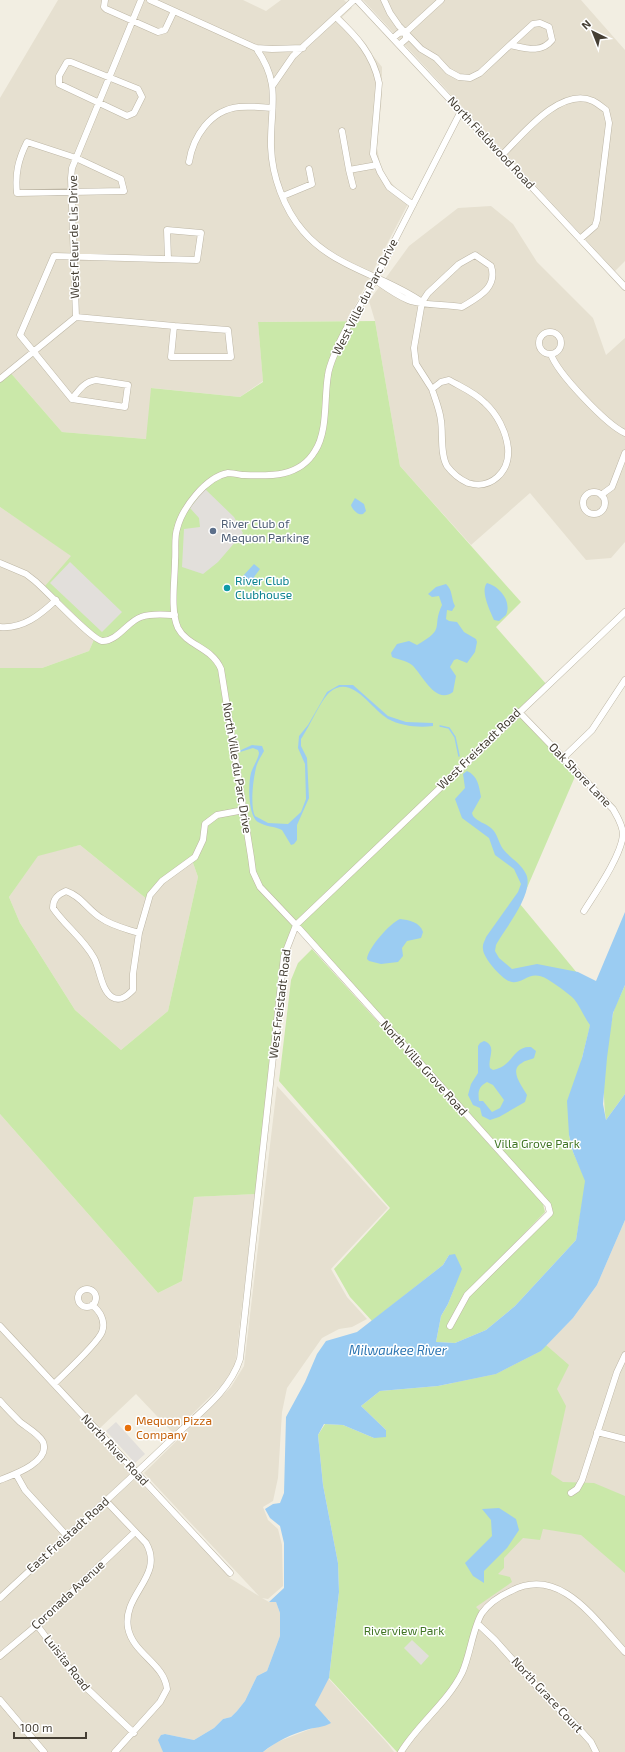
<svg xmlns="http://www.w3.org/2000/svg" width="625" height="1752" font-family="'Exo 2',sans-serif">
<rect width="100%" height="100%" fill="#f2eee2"/>
<path fill="#e6e0d0" d="M 58,0 L 243,0 L 266,11 L 281,0 L 344,0 L 352,8 L 342,17 L 382,67 L 382,95 L 377,148 L 382,172 L 403,196 L 411,198 L 347,321 L 258,322 L 263,381 L 240,397 L 152,388 L 147,439 L 62,432 L 9,371 L 0,379 L 0,98 Z
M 363,0 L 581,0 L 625,50 L 625,261 L 615,271 Z
M 491,206 L 513,224 L 537,262 L 593,318 L 606,355 L 625,338 L 625,542 L 611,558 L 586,560 L 530,493 L 471,545 L 400,466 L 375,321 L 369,301 L 409,246 L 458,208 Z
M 0,507 L 72,556 L 96,635 L 89,651 L 42,668 L 0,668 Z
M 80,845 L 148,900 L 150,895 L 192,860 L 198,877 L 168,1011 L 121,1050 L 75,1010 L 20,923 L 9,897 L 38,855 Z
M 277,1086 L 388,1208 L 331,1269 L 347,1297 L 367,1319 L 352,1327 L 339,1329 L 322,1338 L 287,1388 L 282,1412 L 278,1478 L 273,1501 L 263,1507 L 268,1520 L 278,1529 L 282,1545 L 283,1586 L 268,1599 L 262,1598 L 269,1602 L 276,1602 L 280,1613 L 280,1636 L 267,1671 L 257,1676 L 245,1701 L 237,1711 L 231,1717 L 223,1719 L 214,1728 L 194,1740 L 165,1734 L 161,1735 L 163,1752 L 0,1752 L 0,1602 L 136,1478 L 230,1578 L 259,1596 L 144,1473 L 231,1387 L 244,1366 Z
M 0,1114 L 158,1293 L 182,1281 L 194,1197 L 255,1194 L 235,1366 L 223,1384 L 173,1433 L 136,1394 L 99,1429 L 0,1322 Z
M 625,1220 L 625,1752 L 403,1752 L 463,1594 L 452,1383 L 541,1350 L 573,1318 L 597,1285 Z
M 0,1330 L 131,1473 L 0,1594 Z
M 328,1678 L 388,1744 L 394,1752 L 263,1752 L 277,1742 L 313,1728 L 329,1720 L 319,1713 L 315,1705 Z"/>
<path fill="#cae8a9" fill-rule="evenodd" d="M 375,321 L 400,466 L 521,602 L 496,627 L 547,685 L 519,712 L 577,772 L 520,904 L 592,991 L 592,1018 L 582,1058 L 569,1135 L 573,1152 L 586,1181 L 576,1240 L 515,1306 L 486,1330 L 455,1343 L 436,1342 L 441,1316 L 448,1304 L 455,1286 L 449,1255 L 443,1265 L 372,1321 L 350,1297 L 334,1269 L 390,1208 L 279,1081 L 291,980 L 298,963 L 312,949 L 543,1204 L 545,1212 L 462,1298 L 550,1212 L 548,1205 L 296,925 L 288,941 L 257,1194 L 194,1197 L 182,1281 L 158,1293 L 0,1114 L 0,668 L 42,668 L 89,651 L 96,635 L 45,586 L 71,556 L 0,507 L 0,379 L 9,371 L 62,432 L 146,439 L 151,388 L 240,397 L 263,382 L 258,322 ZM 80,845 L 148,900 L 171,875 L 192,860 L 198,877 L 168,1011 L 121,1050 L 75,1010 L 20,923 L 9,897 L 38,856 Z
M 625,985 L 625,1094 L 606,1120 C 601,1087 606,1047 613,1014 C 615,1005 621,995 625,985 Z
M 546,1345 L 569,1365 L 557,1389 L 566,1406 L 551,1474 L 563,1482 L 594,1483 L 625,1496 L 625,1573 L 581,1535 L 543,1529 L 540,1540 L 523,1538 L 504,1558 L 504,1568 L 498,1574 L 510,1577 L 512,1582 L 476,1607 L 482,1613 L 462,1674 L 401,1752 L 397,1752 L 329,1678 L 339,1592 L 338,1563 L 323,1485 L 318,1435 L 325,1424 L 343,1425 L 374,1438 L 386,1430 L 361,1406 L 380,1391 L 438,1386 L 496,1374 L 541,1351 Z"/>
<path fill="#e2dfdb" d="M 205,489 L 234,517 L 243,533 L 218,562 L 203,574 L 182,567 L 184,529 L 200,527 L 199,518 L 190,508 Z
M 70,562 L 122,612 L 102,632 L 50,583 Z
M 116,1422 L 145,1454 L 135,1463 L 106,1431 Z
M 412,1640 L 429,1656 L 421,1665 L 404,1648 Z"/>
<path fill="#9bccf2" fill-rule="evenodd" d="M 355,498 L 364,504 L 366,511 L 363,514 C 358,516 352,509 351,505 Z
M 254,564 L 260,569 L 254,577 L 259,582 L 254,587 L 242,577 Z
M 487,583 C 500,587 512,601 506,615 L 499,621 L 494,620 C 490,611 480,591 487,583 Z
M 446,584 C 453,590 451,599 455,606 L 452,611 L 447,610 L 446,619 L 449,621 L 457,622 L 464,632 L 476,639 L 477,642 L 475,652 L 467,663 L 457,659 L 454,660 L 450,667 L 456,676 L 453,692 C 435,705 422,674 412,665 C 405,660 399,660 392,657 L 391,653 L 397,644 L 409,641 L 417,645 C 447,628 431,628 442,605 L 439,596 L 432,597 L 428,594 L 436,587 Z
M 339,685 L 353,685 L 388,716 L 406,722 L 433,723 L 433,726 C 419,728 401,726 388,719 C 370,708 352,674 330,692 C 320,701 310,726 301,739 L 301,746 L 307,758 L 309,798 L 297,825 L 297,840 L 294,844 L 291,845 L 282,830 C 274,826 266,827 258,822 C 248,816 248,784 251,773 C 253,766 258,760 259,753 L 258,750 L 253,748 L 240,752 L 239,751 L 252,745 L 262,746 L 264,751 C 261,757 257,762 256,768 C 253,780 250,806 255,816 L 268,823 L 288,824 L 301,812 L 306,799 L 305,764 L 298,748 L 299,736 L 308,725 L 327,692 Z
M 467,771 C 478,776 479,786 481,797 L 472,813 L 473,816 C 478,822 485,823 491,828 C 498,834 498,842 503,849 C 510,858 521,863 526,874 C 535,893 505,928 496,945 L 495,951 L 499,958 L 512,969 L 537,964 L 578,972 L 596,981 L 625,912 L 625,985 L 613,1013 L 607,1058 L 603,1104 L 606,1120 L 625,1094 L 625,1220 L 597,1285 L 573,1318 L 541,1351 L 496,1374 L 438,1386 L 380,1391 L 361,1406 L 386,1430 L 386,1437 L 374,1438 L 343,1425 L 324,1424 L 318,1435 L 323,1485 L 338,1563 L 339,1592 L 329,1678 L 315,1705 L 331,1723 C 323,1728 315,1727 306,1730 C 292,1734 275,1742 263,1752 L 163,1752 L 158,1740 L 161,1735 L 165,1734 L 194,1740 L 214,1728 L 223,1719 L 231,1717 L 237,1711 L 245,1701 L 257,1676 L 267,1671 L 280,1636 L 280,1613 L 276,1602 L 269,1602 L 284,1588 L 284,1543 L 280,1526 L 270,1518 L 265,1509 L 273,1504 L 280,1503 L 284,1493 L 286,1417 L 305,1382 L 317,1354 L 326,1341 L 357,1332 L 443,1265 L 449,1255 L 455,1254 L 462,1269 L 448,1304 L 441,1316 L 436,1342 L 455,1343 L 486,1330 L 515,1306 L 576,1240 L 585,1181 L 573,1152 L 569,1135 L 567,1101 L 582,1058 L 590,1025 C 584,1017 580,1006 574,999 C 567,992 555,984 547,979 C 529,969 525,984 512,982 C 503,981 483,958 483,949 C 482,944 485,941 486,937 L 518,892 L 521,884 L 514,869 L 495,855 L 489,838 L 462,818 L 455,799 L 465,788 L 463,774 Z
M 400,919 C 409,920 420,922 423,932 L 421,938 L 407,941 L 402,948 L 403,956 L 398,962 L 381,964 L 369,961 L 367,959 C 368,948 390,923 400,919 Z
M 484,1041 C 498,1046 487,1059 490,1068 L 493,1070 C 515,1065 512,1046 531,1047 L 536,1051 L 534,1058 C 530,1060 525,1060 522,1063 C 508,1070 523,1087 527,1095 L 525,1102 L 499,1117 L 490,1120 L 482,1116 L 480,1108 L 473,1105 L 468,1095 L 471,1084 L 478,1073 L 478,1046 L 480,1043 ZM 487,1082 L 493,1085 L 504,1100 L 500,1108 L 492,1112 L 483,1101 L 479,1101 C 478,1092 478,1087 487,1082 Z
M 499,1508 L 516,1519 L 519,1530 L 507,1548 L 484,1571 L 484,1583 L 473,1576 L 465,1563 L 492,1536 L 491,1520 L 482,1509 Z"/>
<g fill="none" stroke-linecap="round" stroke-linejoin="round">
<path stroke="#9bccf2" stroke-width="1.5" d="M 440,726 L 449,728 L 455,737 L 459,756"/>
<g stroke="#bdb6a5" stroke-width="7">
<path id="minor" d="M 105,0 L 104,7 L 106,9 L 158,32 L 165,30 L 174,11
M 150,0 L 256,48 L 272,49 L 303,48
M 357,0 L 625,287
M 384,0 L 390,13 L 399,26 L 421,49 L 436,58 L 448,71 L 459,77 L 470,78 L 480,73 L 510,45
M 336,17 C 357,37 373,54 379,83 L 373,154 L 380,172 L 389,187 L 413,205
M 540,23 L 549,27 L 552,40 C 541,54 525,48 510,45 L 533,24 Z
M 393,38 L 399,33 L 406,32 L 441,0
M 399,45 L 406,39 L 406,32
M 256,48 C 282,85 270,106 271,147 C 272,176 284,209 303,231 C 334,268 384,275 422,302
M 67,62 L 71,62 L 138,89 L 142,97 L 134,113 L 127,116 L 59,84 L 59,76 Z
M 273,85 L 293,56 L 354,0
M 342,131 L 349,170
M 27,142 L 76,158 L 121,179 L 124,191 L 17,193 C 15,174 18,160 27,142 Z
M 502,155 C 522,135 561,86 593,101 C 597,103 602,107 606,110 L 609,123 L 597,220 L 595,226 L 580,239
M 189,162 C 193,137 210,110 239,107 C 250,106 261,107 272,108
M 353,186 L 349,170 L 377,165
M 283,196 L 312,184 L 309,169
M 378,282 C 388,289 398,296 408,300 C 423,306 446,304 462,307 C 478,297 498,288 491,266 L 475,255 L 459,264 L 428,293 L 422,302 L 414,348 L 416,364 L 432,389
M 76,317 L 174,326
M 174,326 L 228,330 L 231,357 L 171,357 Z
M539 343a11 11 0 1 1 22 0a11 11 0 1 1-22 0Z
M 551,354 C 557,373 607,425 625,433
M 0,379 L 76,317 L 71,178 L 72,168 L 141,0
M 96,380 L 128,385 L 125,407 L 72,399 C 79,390 84,382 96,380 Z
M 449,380 C 461,387 474,392 485,403 C 497,414 506,431 508,448 C 510,472 491,490 468,483 C 459,479 453,474 447,466 C 440,454 443,434 441,421 C 440,410 435,399 432,389 L 441,382 Z
M 72,399 L 20,335 L 54,256 L 197,260 L 201,233 L 167,230 L 168,259
M583 503a11 11 0 1 1 22 0a11 11 0 1 1-22 0Z
M 601,495 L 612,487 L 625,453
M 0,563 L 26,574 L 35,581 C 47,591 91,639 102,641 C 117,642 128,621 141,617 C 152,613 164,615 175,615
M 0,627 C 23,629 40,615 56,600
M 519,712 L 613,809 C 617,816 623,825 623,835 C 621,856 596,892 584,911
M 563,758 L 592,730 L 625,680
M 66,891 C 81,896 88,910 101,918 C 112,926 127,929 139,933 L 133,974 L 133,990 C 127,996 120,1002 112,997 C 101,990 100,969 94,958 C 83,938 65,926 53,908 C 53,899 57,895 66,891 Z
M 139,933 L 150,895 L 162,881 L 195,857 L 203,840 L 205,824 L 217,815 L 244,810
M78 1298a9 9 0 1 1 18 0a9 9 0 1 1-18 0Z
M 0,1326 L 230,1573
M 450,1326 L 467,1295 L 550,1213 L 548,1205 L 296,925 L 260,887 L 253,872 L 251,857 L 221,669 C 212,647 187,646 178,628 C 170,611 175,579 175,561 C 176,550 174,538 177,529 C 182,508 206,477 228,473 C 232,473 237,474 242,475 C 269,476 299,478 315,451 C 328,431 324,398 328,375 C 329,366 334,356 337,348 C 347,324 363,302 375,279 C 404,223 432,167 461,111
M 54,1384 C 64,1374 98,1343 102,1332 C 106,1321 100,1311 92,1305
M 0,1401 C 6,1408 13,1415 20,1422 C 26,1427 39,1434 43,1442 C 51,1462 13,1475 0,1480
M 597,1432 L 625,1439
M 16,1474 L 25,1490 L 67,1536
M 571,1493 L 577,1489 L 582,1480 L 617,1372 L 625,1355
M 106,1501 L 146,1543 C 165,1576 122,1594 128,1628 C 133,1654 164,1663 167,1689 L 160,1702 L 115,1752
M 0,1598 C 58,1544 117,1492 174,1437 C 198,1414 230,1391 240,1359 L 284,956 L 296,925 L 625,612
M 478,1624 L 495,1640 L 547,1698 L 573,1722 L 591,1742 L 596,1752
M 37,1625 L 77,1679 L 134,1733
M 0,1656 L 37,1625 L 135,1532
M 0,1700 L 44,1752
M 401,1752 C 418,1724 447,1703 462,1673 C 470,1656 473,1627 482,1613 C 489,1603 500,1596 511,1591 C 560,1565 595,1620 625,1652"/>
</g>
<use href="#minor" stroke="#fff" stroke-width="6"/>
</g>
<circle fill="#5c6f8a" stroke="#fff" stroke-width="1.5" cx="213" cy="531" r="4"/>
<circle fill="#0f9aa8" stroke="#fff" stroke-width="1.5" cx="227" cy="588" r="4"/>
<circle fill="#e8710a" stroke="#fff" stroke-width="1.5" cx="128" cy="1428" r="4"/>
<g text-anchor="middle" stroke-width="3" stroke-linejoin="round" paint-order="stroke">
<g font-size="12" fill="#443e33" stroke="#fff">
<text transform="translate(491 143) rotate(47)" y="4">North Fieldwood Road</text>
<text transform="translate(74 237) rotate(-91)" y="4">West Fleur de Lis Drive</text>
<text transform="translate(365 297) rotate(-63)" y="4">West Ville du Parc Drive</text>
<text transform="translate(479 749) rotate(-44)" y="4">West Freistadt Road</text>
<text transform="translate(237 768) rotate(81)" y="4">North Ville du Parc Drive</text>
<text transform="translate(580 775) rotate(46)" y="4">Oak Shore Lane</text>
<text transform="translate(280 1004) rotate(-83)" y="4">West Freistadt Road</text>
<text transform="translate(424 1068) rotate(48)" y="4">North Villa Grove Road</text>
<text transform="translate(115 1450) rotate(47)" y="4">North River Road</text>
<text transform="translate(68 1535) rotate(-42)" y="4">East Freistadt Road</text>
<text transform="translate(68 1595) rotate(-43)" y="4">Coronada Avenue</text>
<text transform="translate(67 1663) rotate(52)" y="4">Luisita Road</text>
<text transform="translate(547 1695) rotate(47)" y="4">North Grace Court</text>
</g>
<g font-size="12" fill="#4e5e75" stroke="#fff" text-anchor="start">
<text x="221" y="528">River Club of<tspan x="221" dy="14">Mequon Parking</tspan></text>
</g>
<g font-size="12" fill="#0d838f" stroke="#fff" text-anchor="start">
<text x="235" y="585">River Club<tspan x="235" dy="14">Clubhouse</tspan></text>
</g>
<g font-size="12" fill="#417625" stroke="#fff">
<text x="537" y="1148">Villa Grove Park</text>
<text x="404" y="1635">Riverview Park</text>
</g>
<g font-size="12" fill="#c56008" stroke="#fff" text-anchor="start">
<text x="136" y="1425">Mequon Pizza<tspan x="136" dy="14">Company</tspan></text>
</g>
<g font-size="13" font-style="italic" fill="#2a74b2" stroke="#fff">
<text x="398" y="1355">Milwaukee River</text>
</g>
</g>
<g transform="translate(593 32) rotate(317)" stroke="#ffffff" stroke-width="3" paint-order="stroke">
<path d="M0-3L7 15L0 10L-7 15Z" fill="#443e33"/>
<text y="-6" font-size="11" font-weight="bold" text-anchor="middle" fill="#443e33">N</text>
</g>
<path d="M14 1732v6h72v-6" fill="none" stroke="#443e33" stroke-width="2"/>
<text x="20" y="1732" font-size="12" fill="#443e33" stroke="#ffffff" stroke-width="3" paint-order="stroke">100 m</text>
</svg>
